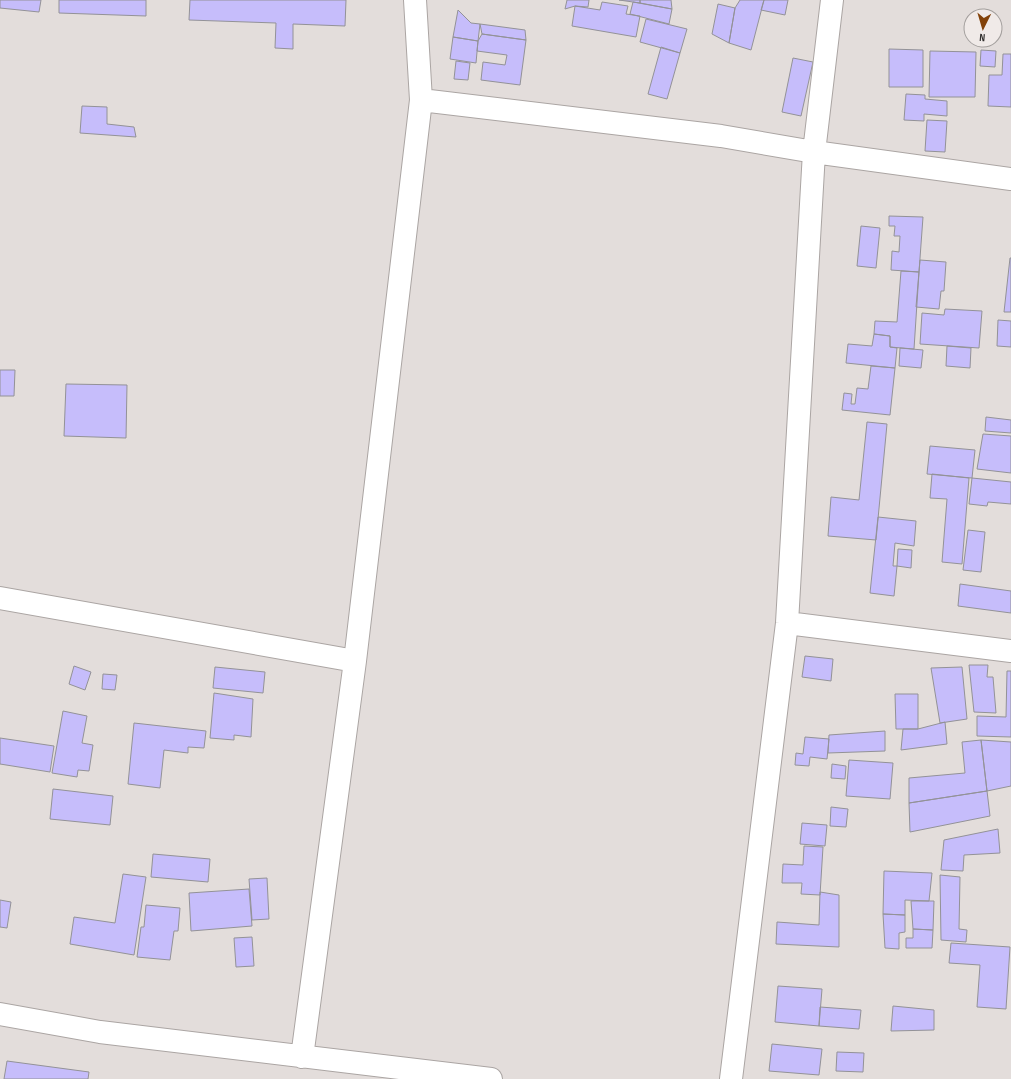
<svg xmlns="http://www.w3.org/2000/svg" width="1011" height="1079" font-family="'Sofia Sans Condensed',sans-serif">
<rect width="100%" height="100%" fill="#e3dddb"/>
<path fill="#c6bdfb" stroke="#939297" d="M 0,0 L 41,0 L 39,12 L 0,8 Z
M 59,0 L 146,0 L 146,16 L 59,13 Z
M 190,0 L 346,0 L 345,26 L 293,24 L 293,49 L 275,48 L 276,23 L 189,20 Z
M 567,0 L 589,0 L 588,7 L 575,6 L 565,9 Z
M 619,0 L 640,0 L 640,3 Z
M 640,0 L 671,0 L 672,9 L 640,3 Z
M 740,0 L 764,0 L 751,50 L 729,43 L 735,8 Z
M 764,0 L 788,0 L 785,15 L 761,10 Z
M 602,2 L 628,6 L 626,14 L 640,16 L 636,37 L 572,26 L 575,6 L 600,10 Z
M 633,2 L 672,9 L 669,24 L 630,14 Z
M 718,4 L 735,8 L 729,43 L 712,34 Z
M 458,10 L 471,23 L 480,24 L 478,41 L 453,37 Z
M 646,19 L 687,29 L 680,53 L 640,42 Z
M 480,24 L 525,30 L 526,40 L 482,34 Z
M 482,34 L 526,40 L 520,85 L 481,80 L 483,62 L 505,65 L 507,55 L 477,51 L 478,41 Z
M 453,37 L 478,41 L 476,63 L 450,59 Z
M 661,47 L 680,53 L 667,99 L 648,94 Z
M 889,49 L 923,50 L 923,87 L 889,87 Z
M 981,50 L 996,51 L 995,67 L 980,66 Z
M 930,51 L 976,52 L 975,97 L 929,97 Z
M 1003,54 L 1011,54 L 1011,107 L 988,106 L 989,75 L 1002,75 Z
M 793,58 L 813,62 L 801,116 L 782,112 Z
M 456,61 L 470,63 L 468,80 L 454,79 Z
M 906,94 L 925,95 L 925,99 L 947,101 L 947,116 L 924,114 L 924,121 L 904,120 Z
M 82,106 L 107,107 L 107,124 L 134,127 L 136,137 L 80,133 Z
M 927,120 L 947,121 L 945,152 L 925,151 Z
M 889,216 L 923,217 L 919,272 L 891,270 L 892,251 L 899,252 L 900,236 L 894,236 L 895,226 L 889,226 Z
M 861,226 L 880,228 L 876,268 L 857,266 Z
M 1010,258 L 1011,258 L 1011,312 L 1004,312 Z
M 920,260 L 946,262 L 944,291 L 941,291 L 939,309 L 916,307 Z
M 901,271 L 919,272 L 914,349 L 890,347 L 890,336 L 874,334 L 875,321 L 897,322 Z
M 945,309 L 982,311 L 979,348 L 920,344 L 922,313 L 944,315 Z
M 998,320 L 1011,321 L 1011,347 L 997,346 Z
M 874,334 L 890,336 L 890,347 L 897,348 L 895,368 L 846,363 L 848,344 L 872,346 Z
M 947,346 L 971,348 L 970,368 L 946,366 Z
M 900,348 L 923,350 L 921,368 L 899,366 Z
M 871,366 L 895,368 L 890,415 L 842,410 L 844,393 L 852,394 L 851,404 L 855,404 L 857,388 L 868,389 Z
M 0,370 L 15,370 L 14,396 L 0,396 Z
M 66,384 L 127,385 L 126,438 L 64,436 Z
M 986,417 L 1011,420 L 1011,433 L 985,431 Z
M 867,422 L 887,424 L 876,540 L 828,536 L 831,497 L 859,500 Z
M 983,434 L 1011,436 L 1011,473 L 977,469 Z
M 930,446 L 975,450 L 972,478 L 927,474 Z
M 932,474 L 969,478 L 962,564 L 942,562 L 947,499 L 930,498 Z
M 972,478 L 1011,482 L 1011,504 L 988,502 L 987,506 L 969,504 Z
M 878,517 L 916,521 L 914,546 L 895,543 L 893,566 L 897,566 L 894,596 L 870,593 Z
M 968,530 L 985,532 L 981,572 L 963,570 Z
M 898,549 L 912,550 L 911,568 L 897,566 Z
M 960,584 L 1011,591 L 1011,613 L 958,606 Z
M 805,656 L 833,659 L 831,681 L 802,677 Z
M 969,665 L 988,665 L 987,677 L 993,677 L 996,713 L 974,712 Z
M 74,666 L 91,672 L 85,690 L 69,684 Z
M 215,667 L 265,672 L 263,693 L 213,688 Z
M 962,667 L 967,719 L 940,723 L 931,668 Z
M 1007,671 L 1011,671 L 1011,737 L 977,736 L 977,716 L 1006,717 Z
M 103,674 L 117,675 L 115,690 L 102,689 Z
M 214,693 L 253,699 L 251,737 L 234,735 L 234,740 L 210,738 Z
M 895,694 L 918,694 L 918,729 L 896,729 Z
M 63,711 L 87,716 L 82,743 L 93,745 L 89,771 L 78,770 L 77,777 L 52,773 Z
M 945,722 L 947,744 L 901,750 L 903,729 L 918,729 Z
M 134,723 L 206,731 L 204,748 L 188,747 L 188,753 L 164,750 L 160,788 L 128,784 Z
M 885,731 L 885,751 L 828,753 L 829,735 Z
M 805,737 L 829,739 L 827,759 L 810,757 L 809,766 L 795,765 L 796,753 L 803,754 Z
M 0,738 L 54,746 L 50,772 L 0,764 Z
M 981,740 L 987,791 L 909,803 L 909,778 L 965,773 L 962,742 Z
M 981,740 L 1011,742 L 1011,786 L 987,791 Z
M 849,760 L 893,763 L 890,799 L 846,796 Z
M 832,764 L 846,766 L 845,779 L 831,778 Z
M 53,789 L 113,796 L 110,825 L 50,819 Z
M 987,791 L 990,816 L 910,832 L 909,803 Z
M 831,807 L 848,809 L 846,827 L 830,826 Z
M 802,823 L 827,825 L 825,846 L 800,844 Z
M 998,829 L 1000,853 L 964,855 L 963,871 L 941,870 L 944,840 Z
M 804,846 L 823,847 L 820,895 L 801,894 L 802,883 L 782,883 L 783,864 L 803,865 Z
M 153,854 L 210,859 L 208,882 L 151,877 Z
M 884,871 L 932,873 L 929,901 L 905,900 L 905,915 L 883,914 Z
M 123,874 L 146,877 L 134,955 L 70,944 L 74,917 L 115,923 Z
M 940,875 L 960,877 L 959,929 L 967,930 L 966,942 L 941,940 Z
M 267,878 L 269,919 L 252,920 L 249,879 Z
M 249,889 L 252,926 L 191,931 L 189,893 Z
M 820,892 L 839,895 L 839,947 L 776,944 L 777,922 L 819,925 Z
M 0,900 L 11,902 L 7,928 L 0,927 Z
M 911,901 L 934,901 L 933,930 L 913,929 Z
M 146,905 L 180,908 L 178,931 L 174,931 L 170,960 L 137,957 L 141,927 L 144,927 Z
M 883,914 L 905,915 L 905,932 L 899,933 L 899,949 L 885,948 Z
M 913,929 L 933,930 L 932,948 L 906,948 L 906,938 L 913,938 Z
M 252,937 L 254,966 L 236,967 L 234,938 Z
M 951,943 L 1010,947 L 1006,1009 L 977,1007 L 980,965 L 949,963 Z
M 778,986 L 822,989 L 819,1026 L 775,1022 Z
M 893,1006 L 934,1010 L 934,1030 L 891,1031 Z
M 820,1007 L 861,1010 L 859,1029 L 819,1026 Z
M 772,1044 L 822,1049 L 819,1075 L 769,1071 Z
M 837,1052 L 864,1053 L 863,1072 L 836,1071 Z
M 7,1061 L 89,1072 L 88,1079 L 4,1079 Z"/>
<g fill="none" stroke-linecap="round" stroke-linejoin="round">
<g stroke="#aba5a3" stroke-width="24">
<path id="minor" d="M 421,100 L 721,136 L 814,152 L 1011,179
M 0,598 L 355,661
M 787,623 L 1011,651
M 0,1014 L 100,1032 L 491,1079
M 302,1057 L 355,661 L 421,100 L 415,0
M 731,1079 L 787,623 L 814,152 L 832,0"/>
</g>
<use href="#minor" stroke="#fff" stroke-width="22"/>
</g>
<g transform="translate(983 28) rotate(185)"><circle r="19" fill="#f0eae8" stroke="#a39f9d"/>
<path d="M0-3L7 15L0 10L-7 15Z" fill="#824109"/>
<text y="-6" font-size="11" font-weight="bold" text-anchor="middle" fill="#302e2d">N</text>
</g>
</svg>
